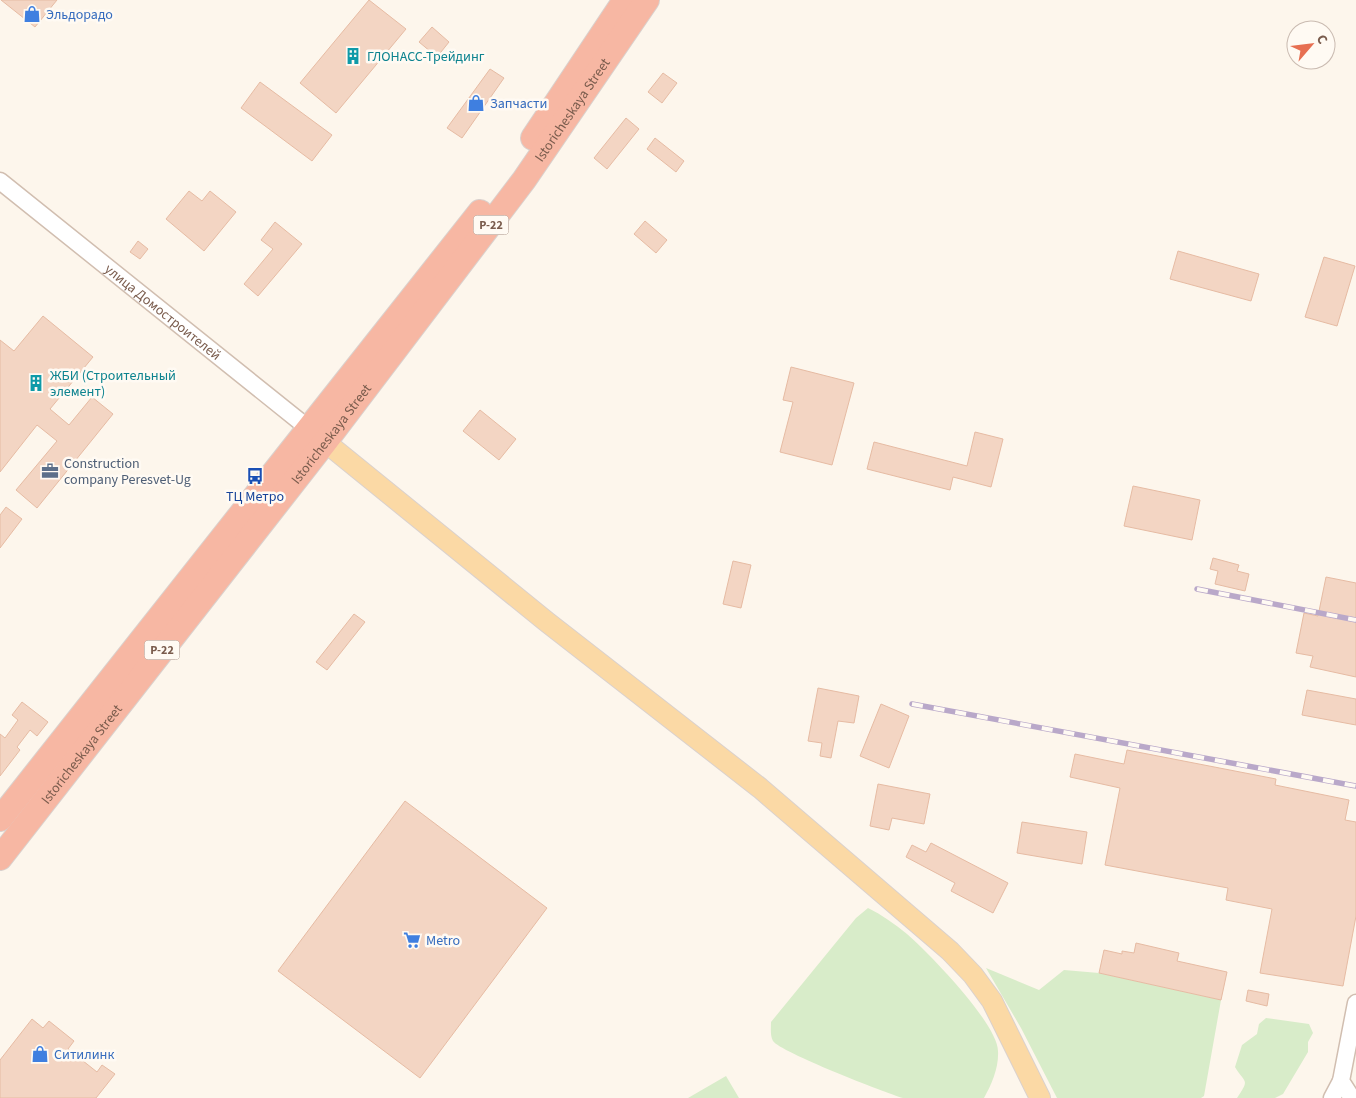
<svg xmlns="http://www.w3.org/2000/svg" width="1356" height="1098" font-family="'Source Sans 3',sans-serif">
<rect width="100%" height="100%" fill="#fdf6ec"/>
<path fill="#d8ecc9" d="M 868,908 C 882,915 895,924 907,934 C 928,952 998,1024 998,1051 C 999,1067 992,1084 984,1098 C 964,1098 920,1098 903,1098 C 886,1093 780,1052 773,1041 C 770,1036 771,1028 771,1022 L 856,918 Z
M 986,968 L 1039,990 L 1064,970 L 1099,973 L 1221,1000 L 1204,1096 L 1201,1098 L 1057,1098 L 1021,1028 Z
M 1266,1018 L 1309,1024 L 1313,1033 L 1308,1042 L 1308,1052 L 1283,1094 L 1275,1098 L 1237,1098 C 1251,1078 1244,1083 1235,1067 L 1242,1045 L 1257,1034 L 1259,1024 Z
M 726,1076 L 739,1098 L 688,1098 Z"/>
<path fill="#f3d5c3" stroke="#e6bba3" d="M 1,0 L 57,0 L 35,27 Z
M 369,0 L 406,29 L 336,113 L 300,83 Z
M 432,27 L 449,42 L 437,57 L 419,42 Z
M 490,69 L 504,78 L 462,138 L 447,128 Z
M 663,73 L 677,83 L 662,103 L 648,92 Z
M 260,82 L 332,135 L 312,161 L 241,108 Z
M 626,118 L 639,129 L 607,169 L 594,158 Z
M 655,138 L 684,161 L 676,172 L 647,149 Z
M 189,191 L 202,201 L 210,191 L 236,212 L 204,251 L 166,219 Z
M 645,221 L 667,240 L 656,253 L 634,234 Z
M 275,222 L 302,244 L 258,296 L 244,284 L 273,249 L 261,240 Z
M 138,241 L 148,249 L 140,259 L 130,252 Z
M 1178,251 L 1259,274 L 1251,301 L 1170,279 Z
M 1324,257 L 1355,266 L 1337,326 L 1305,317 Z
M 43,316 L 93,357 L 50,409 L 69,425 L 92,397 L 113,414 L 37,508 L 16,490 L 57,441 L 37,425 L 0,472 L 0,340 L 14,351 Z
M 791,367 L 854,383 L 832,465 L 780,452 L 793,402 L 783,400 Z
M 480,410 L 516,439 L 499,460 L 463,431 Z
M 975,432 L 1003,439 L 991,487 L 953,477 L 950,490 L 867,469 L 874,442 L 967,466 Z
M 1133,486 L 1200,500 L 1192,540 L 1124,526 Z
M 6,507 L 22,519 L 0,548 L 0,515 Z
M 1213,558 L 1239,565 L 1237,571 L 1249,574 L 1245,591 L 1215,584 L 1218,571 L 1210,569 Z
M 733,561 L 751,565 L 741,608 L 723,604 Z
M 1326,577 L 1356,583 L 1356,677 L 1310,667 L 1313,656 L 1296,653 L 1304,613 L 1318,616 Z
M 354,614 L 365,622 L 327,670 L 316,662 Z
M 818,688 L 859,696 L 854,723 L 838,721 L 831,758 L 820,756 L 822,743 L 808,741 Z
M 1307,690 L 1356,699 L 1356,725 L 1302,715 Z
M 22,702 L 48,722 L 37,736 L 30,730 L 17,747 L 20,750 L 0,776 L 0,734 L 5,738 L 18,720 L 12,715 Z
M 881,704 L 909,716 L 889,768 L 860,756 Z
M 1127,750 L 1276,779 L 1275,785 L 1349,800 L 1345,820 L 1356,822 L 1356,916 L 1343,986 L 1260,973 L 1272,909 L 1226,900 L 1228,888 L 1105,865 L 1120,788 L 1070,777 L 1075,754 L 1124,764 Z
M 878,784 L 930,794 L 924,824 L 892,818 L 889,830 L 870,826 Z
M 405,801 L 547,908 L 420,1078 L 278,971 Z
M 1022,822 L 1087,832 L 1082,864 L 1017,853 Z
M 931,843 L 1008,883 L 993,913 L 951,891 L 955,883 L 906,857 L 912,845 L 926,852 Z
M 1136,943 L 1179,953 L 1177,961 L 1227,972 L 1221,1000 L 1099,973 L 1104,950 L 1122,954 L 1122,951 L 1134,953 Z
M 1248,990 L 1269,994 L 1267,1006 L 1246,1001 Z
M 32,1019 L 43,1028 L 49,1021 L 74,1041 L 68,1049 L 97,1072 L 102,1065 L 115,1074 L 96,1098 L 0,1098 L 0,1060 Z"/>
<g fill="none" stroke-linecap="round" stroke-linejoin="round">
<g stroke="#d1beb0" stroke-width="19">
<g id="minor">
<path id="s1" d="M 0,181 L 308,428"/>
<path d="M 1332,1098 L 1341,1081"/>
<path d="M 1352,1098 L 1341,1081 L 1356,1003"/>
</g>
</g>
<g stroke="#dad1cd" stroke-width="22">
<path id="major" d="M 313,432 L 547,622 L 760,788 L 950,951 L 973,975 L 992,1001 L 1040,1098"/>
</g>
<g stroke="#dad1cd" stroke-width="26">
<g id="highway">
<path d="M 533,138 L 625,0"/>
<path d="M 0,819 C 160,617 320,414 480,212"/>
<path id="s2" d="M 0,858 L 325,442 L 524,180 L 647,0"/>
</g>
</g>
<use href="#minor" stroke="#fff" stroke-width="16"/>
<use href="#major" stroke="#fbd9a5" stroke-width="20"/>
<use href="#highway" stroke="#f7b7a3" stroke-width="24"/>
<g stroke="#b9a8c9" stroke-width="5.5">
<path id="rail" d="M 1197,589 L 1356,620
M 912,704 L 1356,786"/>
</g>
<use href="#rail" stroke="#fffaf3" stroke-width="4" stroke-dasharray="11" stroke-linecap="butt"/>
</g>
<defs>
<g id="shop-bare" transform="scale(1.35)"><path d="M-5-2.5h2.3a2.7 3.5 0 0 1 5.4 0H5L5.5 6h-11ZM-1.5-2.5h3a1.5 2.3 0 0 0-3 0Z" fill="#3f7fe0" stroke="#fffaf3" stroke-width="2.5" paint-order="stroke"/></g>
<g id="building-bare" transform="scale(1.35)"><path d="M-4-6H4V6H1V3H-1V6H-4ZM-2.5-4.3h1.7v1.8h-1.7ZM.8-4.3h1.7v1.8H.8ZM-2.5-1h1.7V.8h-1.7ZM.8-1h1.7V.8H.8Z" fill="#0f9aa8" stroke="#fffaf3" stroke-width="2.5" paint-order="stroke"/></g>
<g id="office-bare" transform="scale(1.35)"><path d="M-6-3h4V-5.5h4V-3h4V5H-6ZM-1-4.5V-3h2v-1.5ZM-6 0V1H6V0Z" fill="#5c6f8a" stroke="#fffaf3" stroke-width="2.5" paint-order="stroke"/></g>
<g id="bus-bare" transform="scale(1.35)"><path d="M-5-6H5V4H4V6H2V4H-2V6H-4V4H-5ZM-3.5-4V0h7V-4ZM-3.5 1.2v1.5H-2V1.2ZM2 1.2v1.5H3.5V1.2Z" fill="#1a4fb4" stroke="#fffaf3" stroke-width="2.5" paint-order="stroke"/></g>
<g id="supermarket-bare" transform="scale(1.35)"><path d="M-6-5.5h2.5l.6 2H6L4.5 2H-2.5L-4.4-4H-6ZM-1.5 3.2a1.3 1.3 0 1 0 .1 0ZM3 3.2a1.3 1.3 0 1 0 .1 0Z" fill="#3f7fe0" stroke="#fffaf3" stroke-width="2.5" paint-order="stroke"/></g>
</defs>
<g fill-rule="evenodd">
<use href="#shop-bare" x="32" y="14"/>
<use href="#building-bare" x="353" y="56"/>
<use href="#shop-bare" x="476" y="103"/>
<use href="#building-bare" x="36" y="383"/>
<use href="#office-bare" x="50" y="471"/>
<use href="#bus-bare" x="255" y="476"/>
<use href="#supermarket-bare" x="412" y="940"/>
<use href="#shop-bare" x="40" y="1054"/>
</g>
<g text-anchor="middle" stroke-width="5" stroke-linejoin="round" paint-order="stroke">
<g fill="#fffaf3" stroke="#a28b7f" stroke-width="1">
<rect x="473.5" y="215.5" width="35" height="19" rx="4"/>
<rect x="144.5" y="640.5" width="35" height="19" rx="4"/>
</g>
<g font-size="12" font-weight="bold" fill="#7a5c4d">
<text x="491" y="229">Р-22</text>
<text x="162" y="654">Р-22</text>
</g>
<g font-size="14" fill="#366cbe" stroke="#fffaf3" text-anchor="start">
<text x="46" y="19">Эльдорадо</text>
<text x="490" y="108">Запчасти</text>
<text x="426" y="945">Metro</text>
<text x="54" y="1059">Ситилинк</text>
</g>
<g font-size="14" fill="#0d838f" stroke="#fffaf3" text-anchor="start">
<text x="367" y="61">ГЛОНАСС-Трейдинг</text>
<text x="50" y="380">ЖБИ (Строительный<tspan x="50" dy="16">элемент)</tspan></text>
</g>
<g font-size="14" fill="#7a5c4d" stroke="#fffaf3">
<text dy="5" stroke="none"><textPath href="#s2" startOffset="942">Istoricheskaya Street</textPath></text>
<text dy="5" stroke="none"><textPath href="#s1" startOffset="209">улица Домостроителей</textPath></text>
<text dy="5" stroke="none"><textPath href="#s2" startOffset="538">Istoricheskaya Street</textPath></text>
<text dy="5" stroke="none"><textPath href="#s2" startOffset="132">Istoricheskaya Street</textPath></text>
</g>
<g font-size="14" fill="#4e5e75" stroke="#fffaf3" text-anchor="start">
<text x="64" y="468">Construction<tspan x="64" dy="16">company Peresvet-Ug</tspan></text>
</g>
<g font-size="14" fill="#164399" stroke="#fffaf3">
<text x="255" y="501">ТЦ Метро</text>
</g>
</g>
<g transform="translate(1311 45) rotate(62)"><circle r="24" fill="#fffaf3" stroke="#cabbb1"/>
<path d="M0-4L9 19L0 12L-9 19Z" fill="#e76f51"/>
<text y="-8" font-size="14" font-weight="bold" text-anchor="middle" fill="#7a5c4d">С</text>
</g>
</svg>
